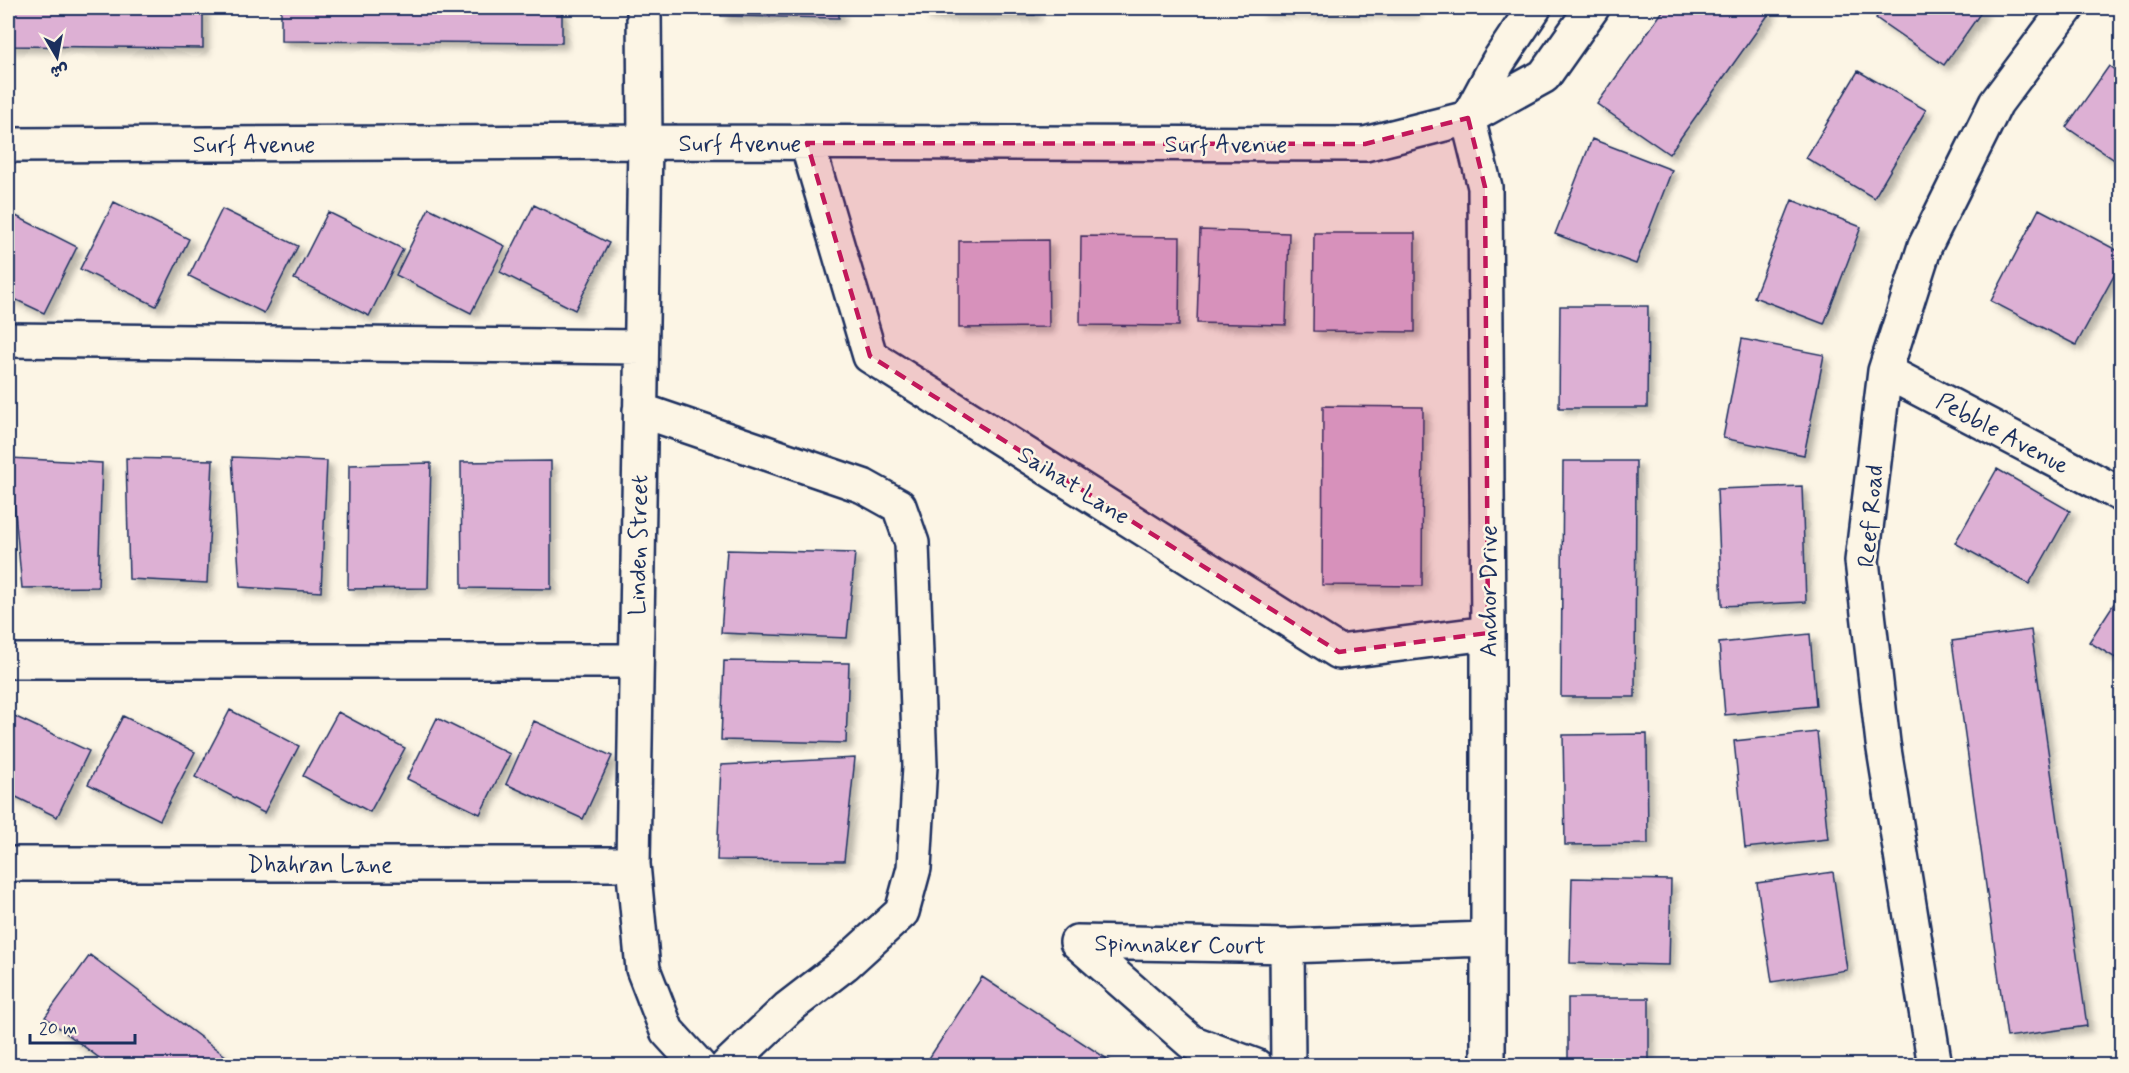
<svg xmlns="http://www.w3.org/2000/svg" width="2129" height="1073" font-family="Mynerve,'Playpen Sans Arabic',sans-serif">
<defs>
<filter id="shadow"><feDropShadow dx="5.5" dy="5.5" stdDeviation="3" flood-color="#0004"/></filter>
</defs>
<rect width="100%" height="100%" fill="#fcf5e5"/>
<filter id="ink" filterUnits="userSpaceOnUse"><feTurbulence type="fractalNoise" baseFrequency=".0167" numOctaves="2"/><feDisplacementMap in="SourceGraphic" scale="12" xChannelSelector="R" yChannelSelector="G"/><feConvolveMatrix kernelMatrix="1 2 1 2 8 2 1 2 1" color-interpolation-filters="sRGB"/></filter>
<g filter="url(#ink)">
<path fill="#ddb0d4" stroke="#1b2f5e" stroke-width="1.5" filter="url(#shadow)" d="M 8,8 L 203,8 L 203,48 L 8,46 Z
M 281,8 L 562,8 L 562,43 L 281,41 Z
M 721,8 L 839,8 L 839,18 L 721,16 Z
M 925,8 L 1035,8 L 1035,15 L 925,14 Z
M 1260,8 L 1415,8 L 1415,12 L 1260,11 Z
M 1665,8 L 1765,8 L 1771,11 L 1669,154 L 1597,104 Z
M 1883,8 L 1984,8 L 1944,65 L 1876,18 Z
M 2109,66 L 2122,75 L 2122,165 L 2066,127 Z
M 1858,71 L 1926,110 L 1874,198 L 1806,158 Z
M 1592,139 L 1672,170 L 1636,264 L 1555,234 Z
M 1792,200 L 1861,227 L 1824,324 L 1754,297 Z
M 114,202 L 189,239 L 156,306 L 80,269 Z
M 534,205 L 609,243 L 575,310 L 500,272 Z
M 429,208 L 505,246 L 471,313 L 396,275 Z
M 222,209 L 298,246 L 264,313 L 189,276 Z
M 2039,209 L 2122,253 L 2122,261 L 2076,345 L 1991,301 Z
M 8,212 L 77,247 L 44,313 L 8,296 Z
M 328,212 L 403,249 L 369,316 L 294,279 Z
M 1200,230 L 1289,233 L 1286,325 L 1197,323 Z
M 1314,233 L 1415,233 L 1415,332 L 1313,331 Z
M 1081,236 L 1180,237 L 1179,326 L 1080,325 Z
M 1048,240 L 1049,327 L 959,328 L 959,241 Z
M 1560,306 L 1648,306 L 1647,408 L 1559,408 Z
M 1742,339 L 1824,355 L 1804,455 L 1723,438 Z
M 1323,406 L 1423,407 L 1422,586 L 1322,585 Z
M 232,457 L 327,461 L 321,592 L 240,587 Z
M 10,458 L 102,463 L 98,587 L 22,588 Z
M 126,458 L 213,460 L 207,583 L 129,579 Z
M 551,461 L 551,589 L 462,588 L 461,462 Z
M 1563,461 L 1636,461 L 1635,697 L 1561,697 Z
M 431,463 L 428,588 L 348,589 L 349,465 Z
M 1997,469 L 2070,511 L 2029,584 L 1955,543 Z
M 1802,486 L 1806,602 L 1722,606 L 1717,489 Z
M 727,550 L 855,553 L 847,638 L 721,633 Z
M 2122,591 L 2122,662 L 2089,642 Z
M 2031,630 L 2087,1026 L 2007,1037 L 1952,641 Z
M 1810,634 L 1816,706 L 1725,715 L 1719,643 Z
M 724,661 L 849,663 L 846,743 L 721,740 Z
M 230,710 L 299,746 L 264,813 L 195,777 Z
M 338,712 L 405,748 L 370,812 L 303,776 Z
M 14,716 L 89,751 L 57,817 L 8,793 L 8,729 Z
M 123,716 L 195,752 L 160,820 L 88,784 Z
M 437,718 L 510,754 L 480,814 L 407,779 Z
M 534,721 L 612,756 L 583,819 L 506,784 Z
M 1817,732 L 1828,839 L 1745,848 L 1734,741 Z
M 1647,734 L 1648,844 L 1565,845 L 1563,735 Z
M 855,758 L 844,861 L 717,860 L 721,765 Z
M 1833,872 L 1847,970 L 1772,982 L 1757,883 Z
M 1572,878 L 1671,880 L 1669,965 L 1570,963 Z
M 90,955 L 239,1066 L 110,1066 L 45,1017 Z
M 982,977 L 1118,1066 L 924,1066 Z
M 1568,998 L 1649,998 L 1649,1066 L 1568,1066 Z"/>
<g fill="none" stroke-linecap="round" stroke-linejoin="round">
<g stroke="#1b2f5e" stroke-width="38">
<path id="minor" d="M 644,8 L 645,142 L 633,864 L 643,969 L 667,1031 L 699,1066
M 1468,118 L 1485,187 L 1488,633 L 1488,1066
M 1468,118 L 1498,62 L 1534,8
M 807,143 L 870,356 L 1339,652 L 1488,633
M 8,145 L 645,142 L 1365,144 L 1468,118 L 1544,76 L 1592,8
M 8,340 L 641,347
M 1885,371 L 2122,495
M 640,410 L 863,486 L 899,506 L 912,543 L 920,766 L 914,868 L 902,912 L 845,964 L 788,1008 L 727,1066
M 8,661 L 636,661
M 8,864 L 633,864
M 1287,946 L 1288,1066
M 1256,1066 L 1191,1042 L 1077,942 L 1287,946 L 1486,939
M 1935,1066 L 1883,743 L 1862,561 L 1885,371 L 1925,246 L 1996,103 L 2067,8"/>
</g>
<use href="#minor" stroke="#fcf5e5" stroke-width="33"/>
</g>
</g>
<path fill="#c2185b" fill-opacity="0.2" stroke="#c2185b" stroke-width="4.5" stroke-dasharray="12 8" stroke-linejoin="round" d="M 1468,118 L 1485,187 L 1488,633 L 1339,652 L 870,356 L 807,143 L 1365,144 Z"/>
<g text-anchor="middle" stroke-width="5" stroke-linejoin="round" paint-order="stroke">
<g font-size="24" fill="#1b2f5e" stroke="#fcf5e5">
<text x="740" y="151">Surf Avenue</text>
<text x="254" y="152">Surf Avenue</text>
<text x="1226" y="152">Surf Avenue</text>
<text transform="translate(2003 433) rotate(28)" y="8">Pebble Avenue</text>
<text transform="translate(1074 485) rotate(32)" y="8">Saihat Lane</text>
<text transform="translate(1870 516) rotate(-85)" y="8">Reef Road</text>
<text transform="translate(638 545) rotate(-89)" y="8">Linden Street</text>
<text transform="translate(1488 591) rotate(-90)" y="8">Anchor Drive</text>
<text x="320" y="872">Dhahran Lane</text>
<text transform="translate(1180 944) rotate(1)" y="8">Spinnaker Court</text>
</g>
</g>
<rect width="2129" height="1073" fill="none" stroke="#fcf5e5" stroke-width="30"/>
<rect x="15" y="15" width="2099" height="1043" fill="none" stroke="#1b2f5e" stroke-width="2" filter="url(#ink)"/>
<g transform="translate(57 57) rotate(170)" stroke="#fcf5e5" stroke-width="4.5" paint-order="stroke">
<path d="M0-4.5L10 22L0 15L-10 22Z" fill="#1b2f5e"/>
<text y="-9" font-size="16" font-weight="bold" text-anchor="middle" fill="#1b2f5e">ش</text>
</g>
<path d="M30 1034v9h105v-9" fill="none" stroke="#1b2f5e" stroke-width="3"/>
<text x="39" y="1034" font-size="18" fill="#1b2f5e" stroke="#fcf5e5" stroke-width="4.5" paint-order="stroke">20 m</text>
</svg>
